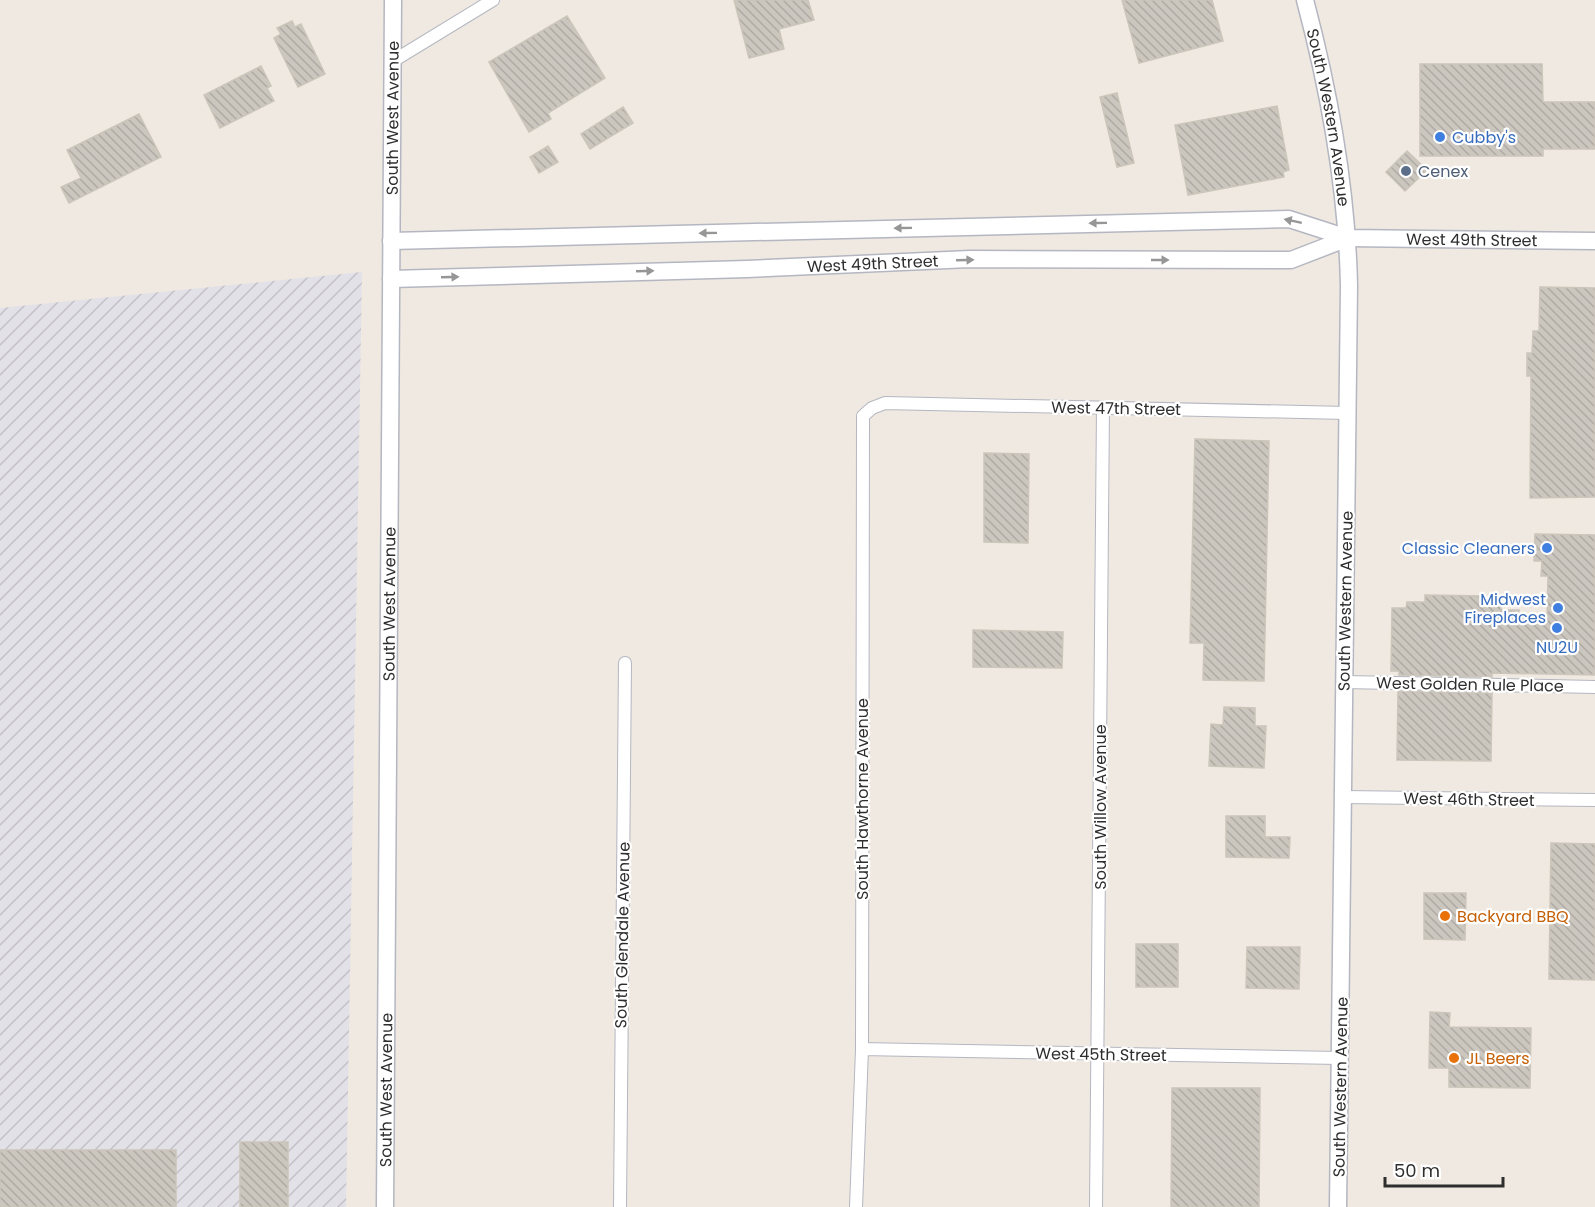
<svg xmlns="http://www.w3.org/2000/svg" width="1595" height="1207" font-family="Poppins,sans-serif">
<defs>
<pattern id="industrial-furrows" width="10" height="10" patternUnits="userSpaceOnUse" patternTransform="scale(1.5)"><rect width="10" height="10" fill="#e3e1e8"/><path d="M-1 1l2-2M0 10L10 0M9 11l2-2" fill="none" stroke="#c3c1c7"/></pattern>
<pattern id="building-back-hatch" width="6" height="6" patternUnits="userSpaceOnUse" patternTransform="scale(1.5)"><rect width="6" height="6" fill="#cbc7bf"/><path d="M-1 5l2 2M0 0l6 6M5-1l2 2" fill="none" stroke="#afaba4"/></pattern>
</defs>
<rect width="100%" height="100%" fill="#efe9e1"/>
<path fill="url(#industrial-furrows)" d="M 362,272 L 346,1207 L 0,1207 L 0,308 Z"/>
<path fill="url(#building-back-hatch)" stroke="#cbc5ba" stroke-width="1.5" d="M 734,0 L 808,0 L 814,20 L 779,29 L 784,49 L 749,58 Z
M 1122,0 L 1212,0 L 1223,41 L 1139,63 Z
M 567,16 L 605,78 L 548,113 L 551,119 L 529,132 L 489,62 Z
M 292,21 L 295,27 L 301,24 L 325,74 L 298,87 L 274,38 L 281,34 L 277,28 Z
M 1420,64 L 1542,64 L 1543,102 L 1595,102 L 1595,149 L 1543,149 L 1543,156 L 1420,156 Z
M 261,66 L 271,86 L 267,88 L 274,101 L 220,128 L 204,95 Z
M 1117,93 L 1134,163 L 1117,167 L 1100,97 Z
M 1277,106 L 1289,170 L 1283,172 L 1284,177 L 1188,195 L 1175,125 Z
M 623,107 L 633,123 L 590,149 L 581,134 Z
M 139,114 L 161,157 L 69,203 L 61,187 L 81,178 L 67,150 Z
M 548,146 L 558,162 L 539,173 L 530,157 Z
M 1407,151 L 1427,170 L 1405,191 L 1386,172 Z
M 1540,287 L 1595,288 L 1595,497 L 1530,498 L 1531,376 L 1527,376 L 1527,353 L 1532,353 L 1533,331 L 1539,331 Z
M 1195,439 L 1269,441 L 1264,681 L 1203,680 L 1204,643 L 1190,643 Z
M 984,453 L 1029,454 L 1028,543 L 984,542 Z
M 1535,534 L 1595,535 L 1595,675 L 1492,673 L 1492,677 L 1399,675 L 1399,671 L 1391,671 L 1392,608 L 1406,608 L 1407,602 L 1425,602 L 1425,595 L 1484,596 L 1484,604 L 1501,604 L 1501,610 L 1519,610 L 1519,618 L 1547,619 L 1548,576 L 1541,576 L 1542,561 L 1534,561 Z
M 973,630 L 1063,632 L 1062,668 L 973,667 Z
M 1398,691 L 1492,693 L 1491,761 L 1397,760 Z
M 1224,707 L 1255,708 L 1255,726 L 1266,726 L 1264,768 L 1209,766 L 1211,724 L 1223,725 Z
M 1226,816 L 1265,816 L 1265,837 L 1290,837 L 1289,858 L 1226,857 Z
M 1551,843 L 1595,844 L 1595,980 L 1549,979 Z
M 1424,893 L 1466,893 L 1465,940 L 1424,939 Z
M 1136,944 L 1178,944 L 1178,987 L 1136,987 Z
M 1247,947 L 1300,947 L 1299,989 L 1246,988 Z
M 1430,1012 L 1450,1013 L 1449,1027 L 1531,1028 L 1530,1088 L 1449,1087 L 1449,1068 L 1429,1068 Z
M 1172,1088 L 1260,1088 L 1259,1207 L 1171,1207 Z
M 240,1142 L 288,1142 L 288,1207 L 240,1207 Z
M 0,1150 L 176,1150 L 176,1207 L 0,1207 Z"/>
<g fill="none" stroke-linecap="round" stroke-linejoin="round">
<g stroke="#b4b7c1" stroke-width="14">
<path id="street" d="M 393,61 L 493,0
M 1344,682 L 1595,687
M 1342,797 L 1595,800
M 862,1049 L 1339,1058
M 620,1207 L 625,663
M 856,1207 L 862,1049 L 863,416 L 872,408 L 885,403 L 1347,413
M 1096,1207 L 1103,407"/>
</g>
<g stroke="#b4b7c1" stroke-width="19">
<g id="secondary">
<path id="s1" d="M 1305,0 C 1330,94 1347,188 1349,286 L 1338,1207"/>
<path id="s2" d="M 391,241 L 1289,219 L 1348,238 L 1595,241"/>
<path id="s3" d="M 391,279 L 747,269 L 970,259 L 1291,260 L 1348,238"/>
<path id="s4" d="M 385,1207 L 393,0"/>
</g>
</g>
<use href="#street" stroke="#fff" stroke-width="12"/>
<use href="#secondary" stroke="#fff" stroke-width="16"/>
</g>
<defs><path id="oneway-solid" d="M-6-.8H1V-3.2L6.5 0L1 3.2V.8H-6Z" transform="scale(1.5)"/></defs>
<g fill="#969696">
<use href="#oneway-solid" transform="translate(1293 221) rotate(-168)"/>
<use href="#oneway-solid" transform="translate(1098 223) rotate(179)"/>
<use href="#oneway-solid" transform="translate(903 228) rotate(179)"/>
<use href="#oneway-solid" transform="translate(708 233) rotate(179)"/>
<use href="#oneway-solid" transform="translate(965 260) rotate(-2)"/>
<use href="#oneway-solid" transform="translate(1160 260)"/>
<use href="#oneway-solid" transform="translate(645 271) rotate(-2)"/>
<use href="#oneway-solid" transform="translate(450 277) rotate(-2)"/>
</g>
<g fill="#3f7fe0" stroke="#fff" stroke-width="2">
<circle cx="1440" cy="137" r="6"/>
<circle cx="1547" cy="548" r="6"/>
<circle cx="1558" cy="608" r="6"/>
<circle cx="1557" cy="628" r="6"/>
</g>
<circle fill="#5c6f8a" stroke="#fff" stroke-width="2" cx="1406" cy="171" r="6"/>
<g fill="#e8710a" stroke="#fff" stroke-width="2">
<circle cx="1445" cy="916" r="6"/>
<circle cx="1454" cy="1058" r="6"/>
</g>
<g text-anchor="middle" stroke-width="4.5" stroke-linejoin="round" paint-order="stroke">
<g font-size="16" fill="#2e2e2e" stroke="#fff">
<text dy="6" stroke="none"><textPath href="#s1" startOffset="120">South Western Avenue</textPath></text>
<text dy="6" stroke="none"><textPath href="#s4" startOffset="1089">South West Avenue</textPath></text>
<text dy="6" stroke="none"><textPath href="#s2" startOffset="1084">West 49th Street</textPath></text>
<text dy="6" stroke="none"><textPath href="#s3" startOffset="482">West 49th Street</textPath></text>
<text transform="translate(1116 408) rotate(1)" y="6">West 47th Street</text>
<text transform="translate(1345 601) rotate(-89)" y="6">South Western Avenue</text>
<text dy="6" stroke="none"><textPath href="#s4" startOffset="603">South West Avenue</textPath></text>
<text transform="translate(1470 684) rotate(1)" y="6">West Golden Rule Place</text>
<text transform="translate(862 799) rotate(-90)" y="6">South Hawthorne Avenue</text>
<text transform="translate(1469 799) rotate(1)" y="6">West 46th Street</text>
<text transform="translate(1100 807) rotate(-90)" y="6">South Willow Avenue</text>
<text transform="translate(622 935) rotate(-89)" y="6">South Glendale Avenue</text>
<text transform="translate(1101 1054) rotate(1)" y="6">West 45th Street</text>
<text transform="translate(1340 1087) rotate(-89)" y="6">South Western Avenue</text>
<text dy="6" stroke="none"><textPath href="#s4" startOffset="117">South West Avenue</textPath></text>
</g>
<g font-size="16" fill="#366cbe" stroke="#fff" text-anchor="end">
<text x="1452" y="143" text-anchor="start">Cubby's</text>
<text x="1535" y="554">Classic Cleaners</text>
<text x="1546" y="605">Midwest<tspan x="1546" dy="18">Fireplaces</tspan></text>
<text x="1557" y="653" text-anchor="middle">NU2U</text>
</g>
<g font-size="16" fill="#4e5e75" stroke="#fff" text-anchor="start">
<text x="1418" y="177">Cenex</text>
</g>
<g font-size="16" fill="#c56008" stroke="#fff" text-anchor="start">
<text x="1457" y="922">Backyard BBQ</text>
<text x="1466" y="1064">JL Beers</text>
</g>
</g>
<path d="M1385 1177v9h118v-9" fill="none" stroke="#2e2e2e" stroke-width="3"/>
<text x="1394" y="1177" font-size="18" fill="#2e2e2e" stroke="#ffffff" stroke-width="4.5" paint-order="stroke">50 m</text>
</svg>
